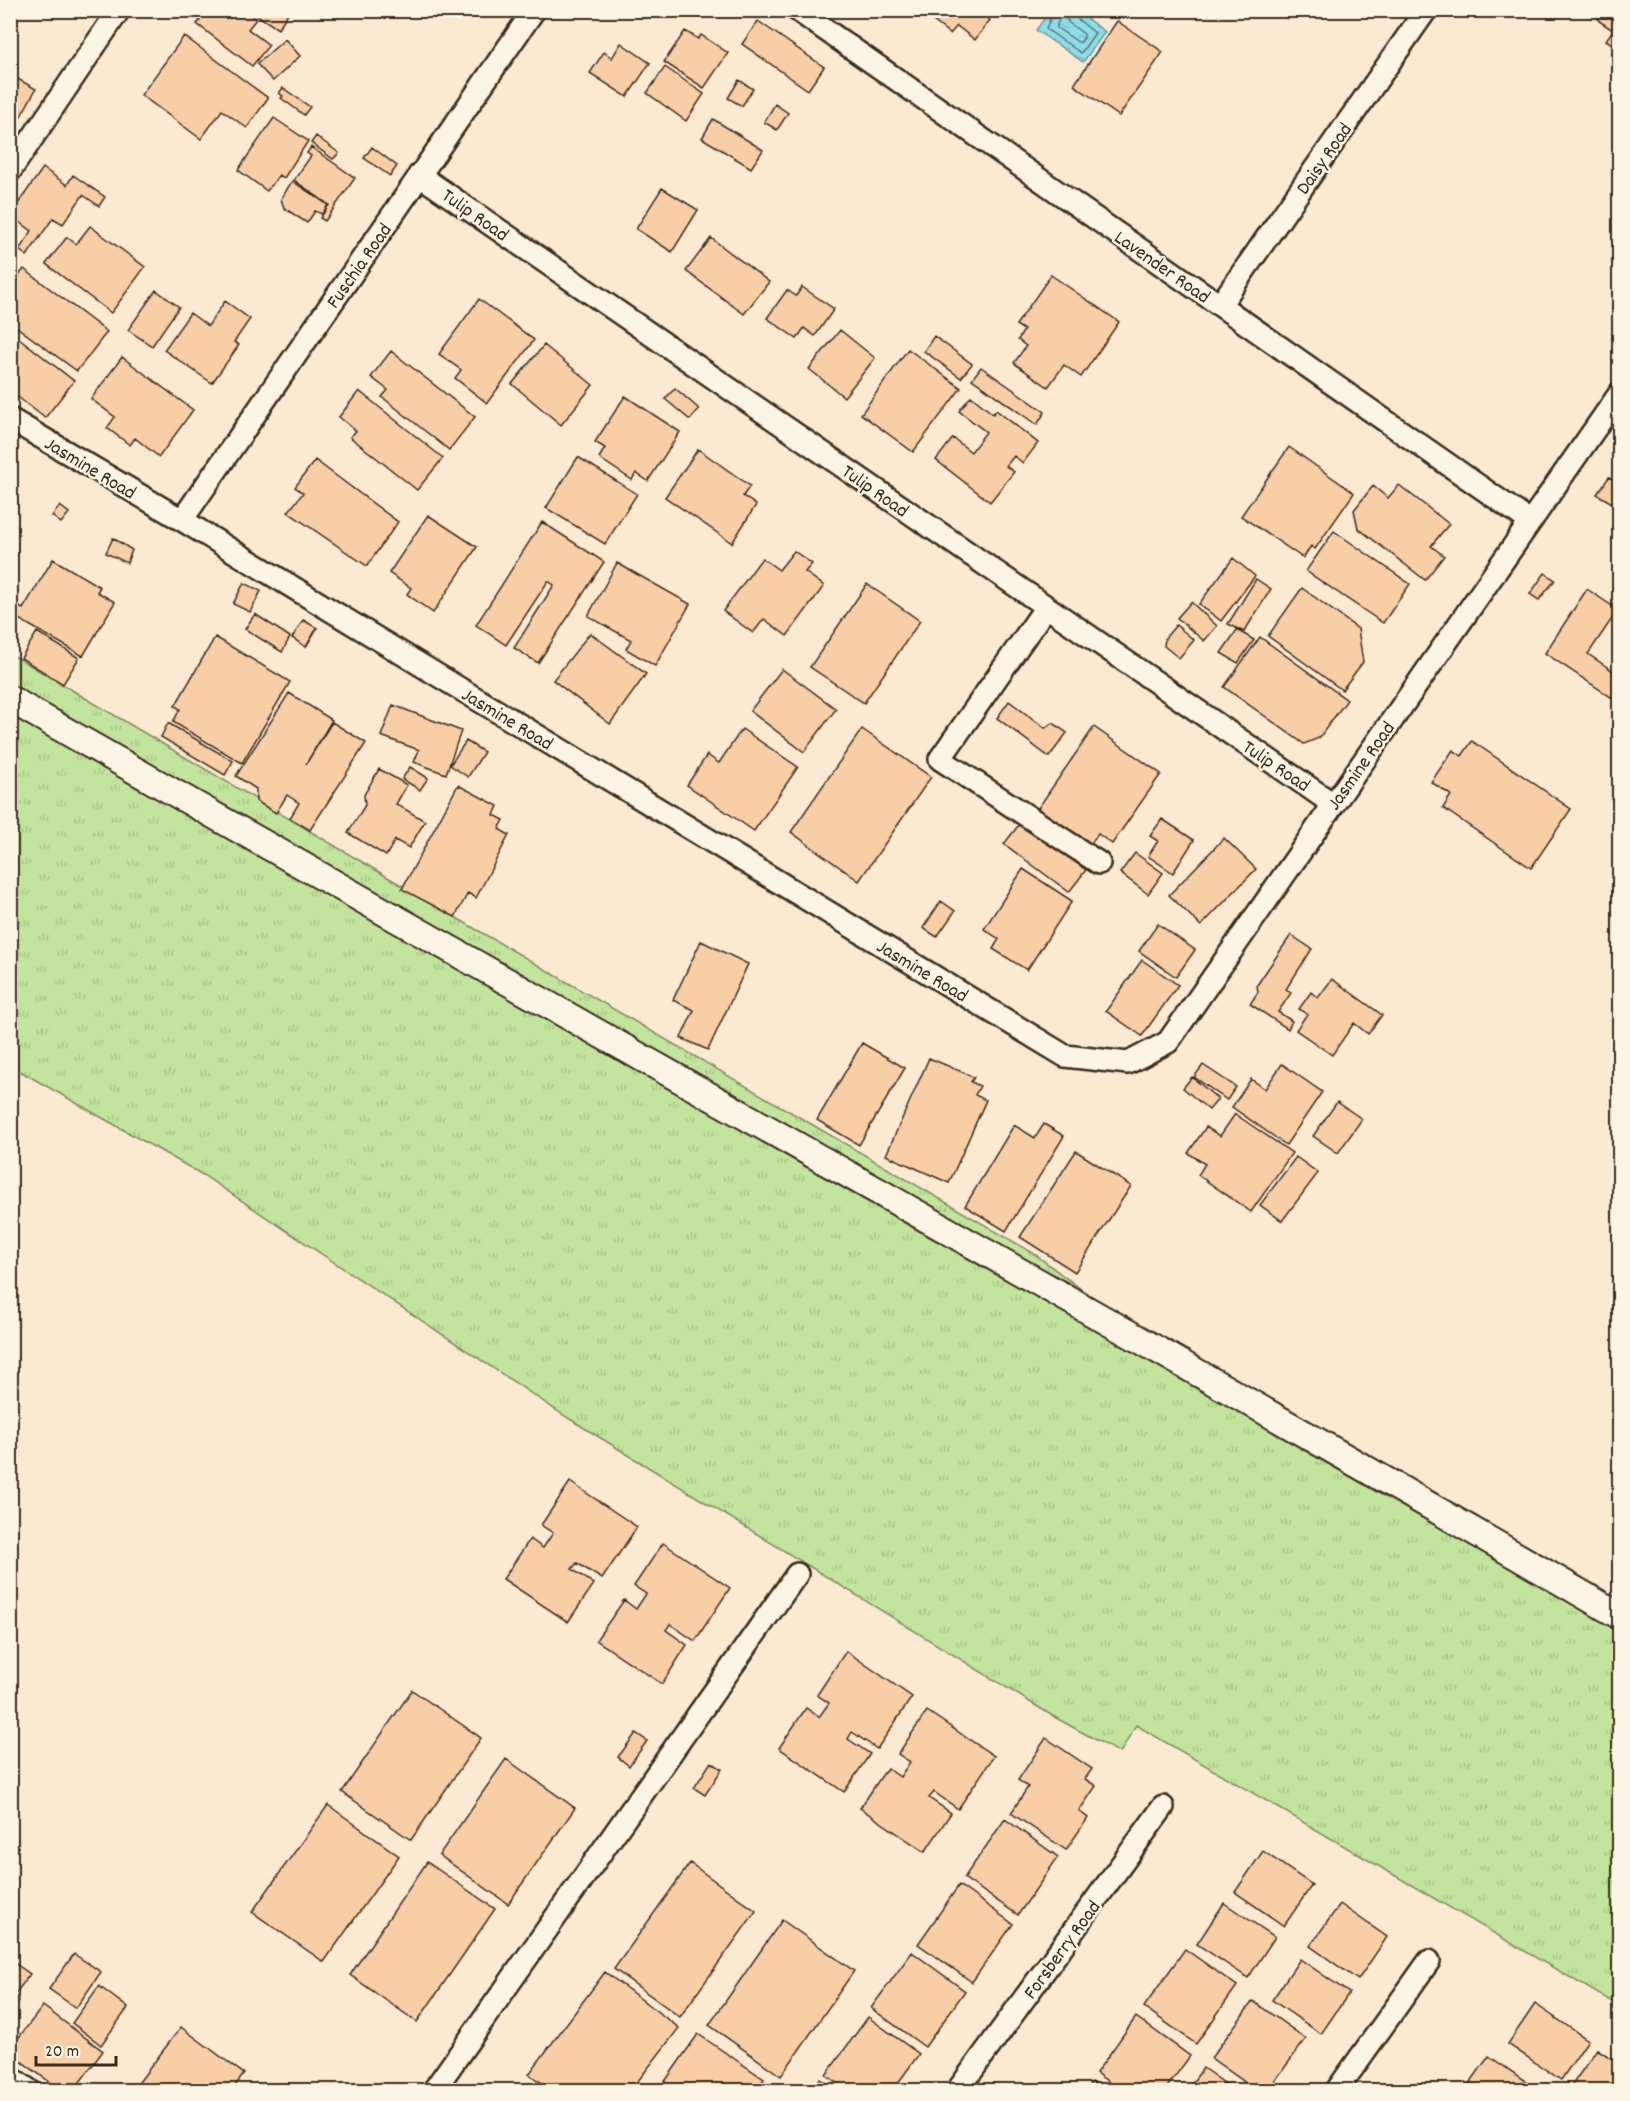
<svg xmlns="http://www.w3.org/2000/svg" width="1630" height="2101" font-family="Dekko,sans-serif">
<defs>
<pattern id="grass-tufts" width="24" height="20" patternUnits="userSpaceOnUse" patternTransform="scale(1.5)"><rect width="24" height="20" fill="#c2e49d"/><path d="M3 7l-1-3M5 7V3M7 7l1-3M15 17l-1-3M17 17v-4M19 17l1-3" fill="none" stroke="#a8c487"/></pattern>
<pattern id="water-ripples" width="26" height="14" patternUnits="userSpaceOnUse" patternTransform="scale(1.5)"><rect width="26" height="14" fill="#8ddde8"/><path d="M2 4q2-2 4 0t4 0M15 11q2-2 4 0t4 0" fill="none" stroke="#7bbec7"/></pattern>
</defs>
<rect width="100%" height="100%" fill="#fbe9d2"/>
<filter id="ink" filterUnits="userSpaceOnUse"><feTurbulence type="fractalNoise" baseFrequency=".0167" numOctaves="2"/><feDisplacementMap in="SourceGraphic" scale="12" xChannelSelector="R" yChannelSelector="G"/><feConvolveMatrix kernelMatrix="1 2 1 2 8 2 1 2 1" color-interpolation-filters="sRGB"/></filter>
<g filter="url(#ink)">
<path fill="url(#grass-tufts)" stroke="#7e875e" stroke-width="1.5" d="M 11,654 L 455,917 L 1033,1253 L 1204,1381 L 1619,1618 L 1619,2006 L 1136,1725 L 1120,1753 L 1056,1718 L 565,1416 L 203,1175 L 11,1066 Z"/>
<path fill="url(#water-ripples)" stroke="#6c9597" stroke-width="1.5" d="M 1075,10 L 1105,32 L 1083,62 L 1036,30 L 1050,11 Z"/>
<g fill="none" stroke-linecap="round" stroke-linejoin="round">
<path stroke="#5c726f" stroke-width="1.5" d="M 1054,10 L 1046,29 L 1081,53 L 1095,33 L 1075,17 L 1072,10
M 1061,17 L 1065,17 L 1069,23 L 1084,34 L 1084,37 L 1081,42 L 1078,42 L 1057,28 L 1057,24 Z"/>
</g>
<path fill="#f8cea7" stroke="#3b2a1e" stroke-width="1.5" d="M 208,10 L 222,10 L 231,17 L 237,10 L 245,10 L 256,19 L 248,29 L 269,45 L 252,66 L 197,24 Z
M 249,10 L 290,10 L 278,29 Z
M 939,10 L 978,10 L 990,20 L 975,40 L 957,26 L 950,34 L 932,20 Z
M 1595,10 L 1620,10 L 1620,49 L 1606,40 L 1613,30 L 1599,21 Z
M 758,21 L 824,67 L 808,90 L 742,44 Z
M 1117,21 L 1163,52 L 1119,116 L 1074,85 Z
M 685,31 L 698,39 L 701,35 L 728,53 L 704,88 L 664,62 Z
M 184,36 L 268,98 L 247,128 L 222,110 L 201,139 L 141,95 Z
M 285,39 L 300,56 L 273,81 L 257,64 Z
M 621,43 L 650,63 L 627,97 L 590,73 L 604,52 L 612,58 Z
M 665,67 L 704,94 L 686,121 L 647,93 Z
M 14,77 L 36,89 L 17,123 L 10,119 L 10,84 Z
M 739,80 L 753,89 L 742,106 L 728,98 Z
M 283,88 L 310,107 L 304,115 L 281,98 L 283,96 L 279,93 Z
M 775,104 L 788,113 L 777,130 L 764,122 Z
M 274,118 L 308,141 L 284,178 L 279,175 L 267,191 L 238,170 Z
M 713,119 L 763,150 L 751,168 L 702,138 Z
M 316,136 L 339,153 L 333,159 L 311,143 Z
M 311,147 L 355,178 L 325,221 L 320,218 L 329,205 L 294,180 L 311,156 L 307,153 Z
M 372,147 L 397,166 L 390,176 L 364,158 Z
M 43,168 L 67,185 L 73,175 L 105,197 L 99,206 L 83,195 L 63,224 L 53,218 L 27,256 L 19,250 L 32,231 L 10,215 Z
M 292,181 L 328,205 L 322,214 L 315,211 L 307,223 L 284,208 L 281,199 Z
M 662,188 L 698,210 L 672,252 L 636,229 Z
M 90,226 L 145,267 L 111,313 L 46,264 L 67,237 L 76,244 Z
M 711,238 L 769,282 L 744,314 L 686,271 Z
M 24,269 L 107,332 L 77,371 L 10,322 L 10,287 Z
M 1051,275 L 1119,322 L 1081,377 L 1064,365 L 1048,387 L 1014,363 L 1026,346 L 1018,340 L 1024,330 L 1016,325 Z
M 802,287 L 834,309 L 815,336 L 804,328 L 797,339 L 767,318 L 787,290 L 796,296 Z
M 156,290 L 179,307 L 152,346 L 128,330 Z
M 479,299 L 534,340 L 487,403 L 455,378 L 461,370 L 439,354 Z
M 225,301 L 250,319 L 234,342 L 239,345 L 212,383 L 164,350 L 190,313 L 208,326 Z
M 840,330 L 875,358 L 844,397 L 809,369 Z
M 10,331 L 74,381 L 45,418 L 10,391 Z
M 934,336 L 972,364 L 961,378 L 924,351 Z
M 544,345 L 593,385 L 561,425 L 512,384 Z
M 908,349 L 961,388 L 913,452 L 861,414 Z
M 391,351 L 475,417 L 449,450 L 382,397 L 388,390 L 371,377 Z
M 122,357 L 193,410 L 159,457 L 135,438 L 130,445 L 107,428 L 115,417 L 91,399 Z
M 981,367 L 1045,412 L 1037,425 L 972,379 Z
M 675,388 L 699,409 L 690,420 L 665,399 Z
M 359,391 L 443,458 L 417,490 L 350,437 L 356,431 L 339,417 Z
M 625,396 L 680,432 L 648,481 L 636,473 L 632,480 L 599,458 L 605,448 L 595,442 Z
M 971,396 L 993,414 L 996,410 L 1038,443 L 1023,463 L 1014,456 L 1006,466 L 1014,472 L 990,502 L 936,460 L 953,438 L 971,452 L 986,432 L 959,411 Z
M 1289,447 L 1354,493 L 1315,549 L 1311,546 L 1303,558 L 1241,516 Z
M 698,449 L 750,486 L 743,496 L 756,505 L 732,543 L 665,497 Z
M 578,457 L 637,494 L 605,544 L 546,508 Z
M 315,460 L 398,522 L 367,566 L 288,512 L 303,493 L 295,487 Z
M 1609,477 L 1620,484 L 1620,508 L 1597,494 Z
M 1399,485 L 1449,524 L 1431,546 L 1444,556 L 1425,580 L 1358,528 L 1354,510 L 1373,486 L 1388,498 Z
M 60,506 L 69,513 L 61,523 L 52,516 Z
M 428,515 L 477,547 L 433,613 L 407,594 L 411,588 L 389,573 Z
M 542,522 L 604,562 L 538,663 L 514,648 L 554,585 L 548,581 L 506,645 L 476,625 Z
M 1334,531 L 1410,584 L 1383,623 L 1306,571 Z
M 113,538 L 132,550 L 127,563 L 106,553 Z
M 794,551 L 812,564 L 805,572 L 824,586 L 787,636 L 764,619 L 753,633 L 723,611 L 762,558 L 779,570 Z
M 1233,558 L 1255,576 L 1221,621 L 1199,604 Z
M 53,559 L 100,587 L 97,592 L 115,602 L 83,656 L 10,614 L 10,601 L 23,609 Z
M 617,563 L 690,604 L 655,666 L 626,649 L 631,640 L 588,616 Z
M 1545,573 L 1555,580 L 1539,600 L 1530,594 Z
M 1256,579 L 1271,589 L 1244,632 L 1228,624 Z
M 244,583 L 261,591 L 250,612 L 233,604 Z
M 867,584 L 920,621 L 864,703 L 810,667 Z
M 1302,588 L 1358,629 L 1363,662 L 1342,690 L 1268,636 Z
M 1587,589 L 1618,610 L 1588,654 L 1613,671 L 1620,661 L 1620,703 L 1545,653 Z
M 1191,602 L 1217,626 L 1204,641 L 1177,618 Z
M 255,614 L 290,637 L 282,652 L 245,629 Z
M 303,620 L 317,628 L 306,647 L 292,638 Z
M 1176,625 L 1194,640 L 1179,658 L 1164,646 L 1165,638 Z
M 1237,630 L 1254,640 L 1238,663 L 1221,653 Z
M 37,632 L 79,658 L 63,684 L 21,658 Z
M 590,633 L 646,674 L 610,724 L 553,680 Z
M 215,637 L 290,682 L 242,763 L 173,722 L 180,709 L 175,706 Z
M 1260,637 L 1347,700 L 1319,738 L 1304,744 L 1224,687 Z
M 782,669 L 836,709 L 804,752 L 750,711 Z
M 289,693 L 332,720 L 306,764 L 332,722 L 366,743 L 310,830 L 290,818 L 299,803 L 287,795 L 276,813 L 256,801 L 256,789 L 236,776 Z
M 1009,701 L 1045,728 L 1053,723 L 1067,733 L 1049,757 L 997,718 Z
M 393,705 L 461,731 L 446,774 L 414,762 L 419,750 L 381,736 Z
M 168,723 L 233,761 L 225,775 L 161,737 Z
M 1094,727 L 1161,774 L 1112,844 L 1098,834 L 1088,848 L 1036,811 Z
M 742,729 L 798,767 L 754,831 L 687,785 L 707,755 L 719,763 Z
M 862,729 L 931,777 L 859,881 L 791,832 Z
M 466,741 L 484,752 L 468,777 L 450,765 Z
M 1472,741 L 1571,809 L 1531,868 L 1443,808 L 1451,795 L 1431,782 L 1453,750 L 1462,756 Z
M 410,767 L 428,778 L 420,790 L 402,779 Z
M 379,769 L 407,785 L 396,804 L 425,821 L 409,848 L 395,840 L 386,856 L 348,833 L 365,805 L 364,795 Z
M 458,785 L 498,806 L 494,815 L 504,820 L 499,829 L 509,835 L 476,898 L 468,893 L 455,917 L 402,889 Z
M 1162,819 L 1194,840 L 1173,873 L 1148,856 L 1158,841 L 1150,836 Z
M 1021,822 L 1086,870 L 1069,892 L 1004,844 Z
M 1224,838 L 1256,869 L 1201,926 L 1169,895 Z
M 1135,853 L 1163,873 L 1148,894 L 1120,873 Z
M 1023,869 L 1072,901 L 1027,970 L 993,949 L 999,939 L 984,929 Z
M 941,901 L 955,911 L 937,937 L 923,928 Z
M 1158,924 L 1195,950 L 1176,977 L 1139,951 Z
M 1291,935 L 1312,949 L 1286,989 L 1291,993 L 1278,1012 L 1292,1021 L 1288,1029 L 1250,1004 L 1258,992 L 1257,985 Z
M 701,941 L 748,964 L 708,1050 L 681,1038 L 694,1010 L 673,1000 Z
M 1142,960 L 1178,985 L 1142,1036 L 1106,1011 Z
M 1332,979 L 1382,1015 L 1368,1034 L 1354,1023 L 1332,1055 L 1296,1030 L 1307,1014 L 1299,1009 L 1311,992 L 1318,998 Z
M 862,1043 L 905,1068 L 859,1145 L 817,1120 Z
M 929,1058 L 974,1077 L 971,1082 L 980,1086 L 975,1095 L 986,1100 L 949,1183 L 886,1155 Z
M 1282,1064 L 1322,1092 L 1286,1145 L 1232,1107 L 1251,1079 L 1265,1089 Z
M 1203,1065 L 1236,1087 L 1227,1100 L 1194,1077 Z
M 1192,1077 L 1218,1099 L 1209,1110 L 1183,1088 Z
M 1337,1102 L 1362,1119 L 1338,1153 L 1313,1136 Z
M 1235,1114 L 1292,1153 L 1251,1212 L 1198,1175 L 1205,1164 L 1188,1153 L 1206,1127 L 1220,1136 Z
M 1044,1124 L 1064,1136 L 1006,1231 L 965,1206 L 1014,1125 L 1035,1138 Z
M 1076,1151 L 1131,1186 L 1075,1272 L 1020,1237 Z
M 1296,1157 L 1318,1173 L 1282,1221 L 1260,1205 Z
M 570,1482 L 637,1527 L 602,1579 L 577,1563 L 572,1569 L 594,1584 L 568,1622 L 503,1579 L 530,1539 L 543,1548 L 553,1533 L 541,1525 Z
M 663,1543 L 730,1588 L 695,1641 L 670,1624 L 666,1630 L 687,1645 L 662,1684 L 596,1640 L 624,1600 L 636,1609 L 646,1594 L 634,1586 Z
M 846,1651 L 912,1697 L 877,1749 L 852,1732 L 848,1739 L 870,1754 L 844,1792 L 779,1748 L 806,1708 L 819,1717 L 829,1703 L 817,1695 Z
M 412,1690 L 481,1738 L 411,1840 L 342,1792 Z
M 927,1711 L 994,1756 L 958,1809 L 934,1792 L 929,1798 L 951,1813 L 925,1852 L 860,1808 L 887,1768 L 900,1777 L 910,1762 L 898,1754 Z
M 636,1733 L 647,1741 L 629,1766 L 618,1757 Z
M 1046,1738 L 1092,1769 L 1085,1779 L 1096,1786 L 1079,1811 L 1088,1818 L 1066,1850 L 1011,1813 L 1028,1787 L 1018,1780 Z
M 506,1759 L 575,1808 L 508,1904 L 439,1855 Z
M 711,1762 L 722,1769 L 705,1795 L 694,1788 Z
M 328,1805 L 399,1856 L 324,1962 L 252,1912 Z
M 1005,1819 L 1058,1857 L 1018,1915 L 964,1878 Z
M 1263,1851 L 1312,1885 L 1284,1926 L 1235,1892 Z
M 427,1862 L 495,1909 L 417,2022 L 350,1975 Z
M 690,1863 L 756,1911 L 680,2017 L 614,1969 Z
M 959,1885 L 1013,1924 L 972,1982 L 918,1944 Z
M 1224,1903 L 1275,1937 L 1248,1978 L 1197,1944 Z
M 1340,1904 L 1387,1937 L 1358,1980 L 1310,1946 Z
M 782,1920 L 854,1971 L 781,2076 L 709,2025 Z
M 1185,1949 L 1237,1986 L 1196,2044 L 1144,2007 Z
M 912,1952 L 965,1991 L 925,2047 L 871,2008 Z
M 74,1954 L 101,1972 L 76,2008 L 49,1989 Z
M 1300,1959 L 1349,1993 L 1321,2034 L 1272,2000 Z
M 10,1960 L 30,1974 L 10,2001 Z
M 605,1972 L 679,2028 L 631,2090 L 552,2090 L 529,2074 Z
M 99,1986 L 128,2008 L 101,2045 L 72,2023 Z
M 1253,2001 L 1306,2039 L 1268,2090 L 1256,2090 L 1211,2058 Z
M 1535,2004 L 1588,2040 L 1561,2080 L 1508,2044 Z
M 43,2006 L 103,2051 L 74,2090 L 61,2090 L 10,2053 L 10,2049 Z
M 868,2017 L 919,2054 L 893,2090 L 848,2090 L 826,2075 Z
M 1136,2017 L 1190,2056 L 1165,2090 L 1120,2090 L 1096,2073 Z
M 181,2027 L 244,2074 L 232,2090 L 133,2090 Z
M 698,2034 L 764,2079 L 757,2090 L 659,2090 Z
M 1597,2049 L 1620,2064 L 1620,2090 L 1574,2090 L 1570,2088 Z
M 1489,2056 L 1538,2090 L 1465,2090 Z
M 1203,2068 L 1234,2090 L 1187,2090 Z
M 820,2079 L 835,2090 L 811,2090 Z
M 1092,2082 L 1104,2090 L 1086,2090 Z"/>
<g fill="none" stroke-linecap="round" stroke-linejoin="round">
<g stroke="#3b2a1e" stroke-width="26">
<path id="minor" d="M 797,10 L 1529,521
M 10,171 L 119,10
M 419,175 L 1333,804
M 1220,305 L 1426,10
M 10,419 L 182,520 L 1065,1056 L 1128,1063 L 1168,1042 L 1620,393
M 182,520 L 534,10
M 1046,607 L 940,759 L 1099,863
M 10,2077 L 29,2090
M 434,2090 L 797,1574
M 958,2090 L 1163,1807
M 1337,2090 L 1429,1961"/>
</g>
<g stroke="#3b2a1e" stroke-width="30">
<path id="tertiary" d="M 10,699 C 546,1006 1086,1305 1620,1616"/>
</g>
<use href="#minor" stroke="#fcf5e5" stroke-width="21"/>
<use href="#tertiary" stroke="#fcf5e5" stroke-width="26"/>
</g>
</g>
<g text-anchor="middle" stroke-width="5" stroke-linejoin="round" paint-order="stroke">
<g font-size="20" fill="#3b2a1e" stroke="#fcf5e5">
<text transform="translate(1323 158) rotate(-55)" y="7">Daisy Road</text>
<text transform="translate(476 214) rotate(35)" y="7">Tulip Road</text>
<text transform="translate(358 265) rotate(-55)" y="7">Fuschia Road</text>
<text transform="translate(1163 266) rotate(35)" y="7">Lavender Road</text>
<text transform="translate(91 467) rotate(31)" y="7">Jasmine Road</text>
<text transform="translate(876 490) rotate(35)" y="7">Tulip Road</text>
<text transform="translate(508 718) rotate(31)" y="7">Jasmine Road</text>
<text transform="translate(1277 765) rotate(34)" y="7">Tulip Road</text>
<text transform="translate(1360 765) rotate(-55)" y="7">Jasmine Road</text>
<text transform="translate(923 970) rotate(31)" y="7">Jasmine Road</text>
<text transform="translate(1061 1949) rotate(-54)" y="7">Forsberry Road</text>
</g>
</g>
<rect width="1630" height="2101" fill="none" stroke="#fcf5e5" stroke-width="36"/>
<rect x="18" y="18" width="1594" height="2065" fill="none" stroke="#3b2a1e" stroke-width="2" filter="url(#ink)"/>
<path d="M36 2056v9h80v-9" fill="none" stroke="#3b2a1e" stroke-width="3"/>
<text x="45" y="2056" font-size="18" fill="#3b2a1e" stroke="#fcf5e5" stroke-width="4.5" paint-order="stroke">20 m</text>
</svg>
